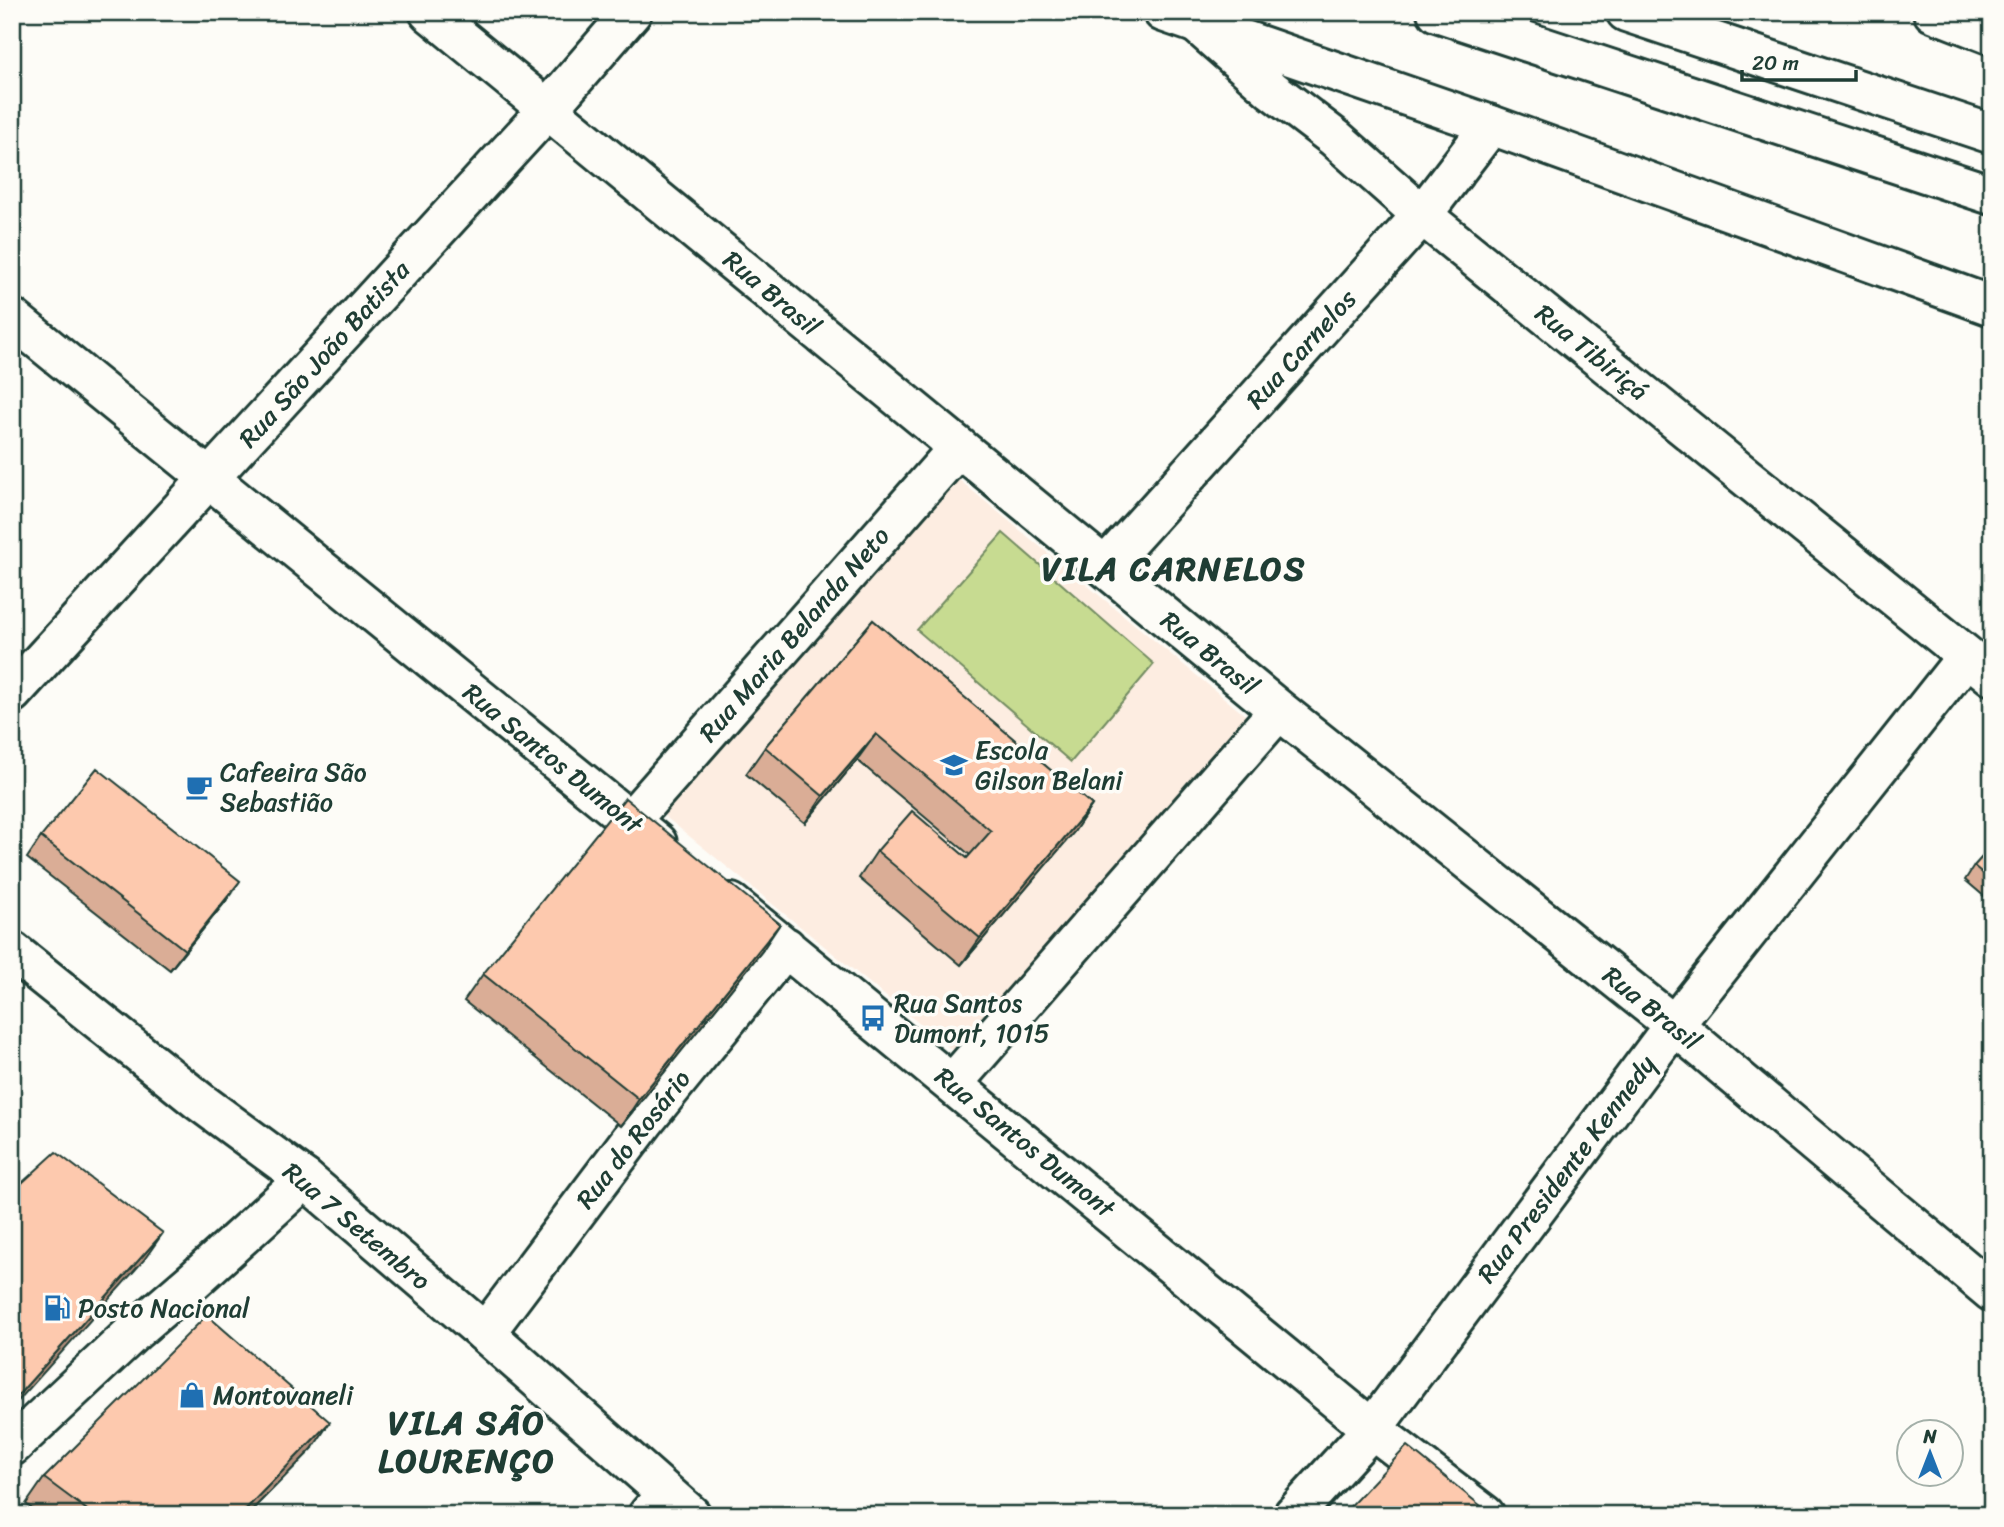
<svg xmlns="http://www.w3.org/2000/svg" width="2004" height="1527" font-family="Sriracha,sans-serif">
<rect width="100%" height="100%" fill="#fdfcf7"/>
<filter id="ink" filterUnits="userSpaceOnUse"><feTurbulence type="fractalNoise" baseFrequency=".0143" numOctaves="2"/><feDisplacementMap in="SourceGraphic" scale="14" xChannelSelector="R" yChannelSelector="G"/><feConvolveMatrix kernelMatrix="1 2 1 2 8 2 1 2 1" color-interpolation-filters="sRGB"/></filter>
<g filter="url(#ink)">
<path fill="#fdede1" d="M 958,479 L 1246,716 L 953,1051 L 662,814 Z"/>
<path fill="#c7db91" stroke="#738c62" stroke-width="2" d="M 1003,533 L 1154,664 L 1071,762 L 917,630 Z"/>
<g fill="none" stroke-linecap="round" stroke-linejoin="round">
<g stroke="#1f3d34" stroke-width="44">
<path id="minor" d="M 429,12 L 1279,710 L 1674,1025 L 1992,1292
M 1197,24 L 1272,90 L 1335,138 L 1422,215 L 1992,676
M 12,318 L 657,843
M 1105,567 L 1422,215 L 1491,125
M 12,693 L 548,109 L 632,12
M 630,821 L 959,447
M 731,903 L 1372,1429 L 1485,1515
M 953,1083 L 1279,710
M 485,1333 L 644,1122 L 786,947
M 12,1446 L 136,1330 L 193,1281 L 305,1179
M 648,1515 L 666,1494
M 1293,1515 L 1372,1429 L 1674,1025 L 1967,656"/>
</g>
<g stroke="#1f3d34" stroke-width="44">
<path id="tertiary" d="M 12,951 L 199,1101 L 305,1179 L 485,1333 L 691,1515"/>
</g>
<g stroke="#1f3d34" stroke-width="44">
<path id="secondary" d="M 1163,12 L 1491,125 L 1992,306
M 1933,12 L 1992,35"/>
</g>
<g stroke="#1f3d34" stroke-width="44">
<path id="motorway" d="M 1437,12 L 1992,195
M 1626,12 L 1992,134"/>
</g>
<use href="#minor" stroke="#fdfcf7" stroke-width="38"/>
<use href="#tertiary" stroke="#fdfcf7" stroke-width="38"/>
<use href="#secondary" stroke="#fdfcf7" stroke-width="38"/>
<use href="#motorway" stroke="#fdfcf7" stroke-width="38"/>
</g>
<path fill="#daad96" stroke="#1f3d34" stroke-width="2" d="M 873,620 L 1092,805 L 1074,832 L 961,965 L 859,878 L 877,851 L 967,858 L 970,855 L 857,760 L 805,823 L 746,774 L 765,747 Z
M 41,837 L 226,901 L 170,970 L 27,858 Z
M 1992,846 L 1992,903 L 1965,880 L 1974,866 Z
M 762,951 L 621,1126 L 464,1001 L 483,974 Z
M 312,1449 L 247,1515 L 40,1515 L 26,1504 L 44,1478 Z"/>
<path fill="#b18d7a" stroke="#1f3d34" stroke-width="2" d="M 876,734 L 857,760 L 805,823 L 823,796 Z
M 1092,805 L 1074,832 L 961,965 L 980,938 Z
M 240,881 L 226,901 L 170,970 L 185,950 Z
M 780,924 L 762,951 L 621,1126 L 639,1099 Z
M 163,1233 L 144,1260 L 12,1408 L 12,1402 Z
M 330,1422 L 312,1449 L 247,1515 L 240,1515 Z"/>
<path fill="#fdc9ae" stroke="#1f3d34" stroke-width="2" d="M 873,620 L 1092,805 L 980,938 L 877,851 L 912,811 L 967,858 L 991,831 L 876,734 L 823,796 L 765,747 Z
M 97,768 L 240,881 L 185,950 L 41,837 Z
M 625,798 L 780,924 L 639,1099 L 483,974 Z
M 1992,846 L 1992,881 L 1974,866 Z
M 56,1152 L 163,1233 L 12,1402 L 12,1192 Z
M 207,1315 L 330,1422 L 240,1515 L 94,1515 L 44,1478 Z
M 1407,1446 L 1492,1515 L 1342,1515 Z"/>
</g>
<defs>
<g id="school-bare" transform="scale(2.1)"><path d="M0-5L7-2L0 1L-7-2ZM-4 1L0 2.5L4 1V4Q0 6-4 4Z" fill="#1f6fb2" stroke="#fdfcf7" stroke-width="2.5" paint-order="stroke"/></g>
<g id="cafe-bare" transform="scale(2.1)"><path d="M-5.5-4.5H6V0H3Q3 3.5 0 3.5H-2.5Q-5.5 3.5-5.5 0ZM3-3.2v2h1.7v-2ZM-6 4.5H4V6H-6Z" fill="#1f6fb2" stroke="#fdfcf7" stroke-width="2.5" paint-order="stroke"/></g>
<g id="bus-bare" transform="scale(2.1)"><path d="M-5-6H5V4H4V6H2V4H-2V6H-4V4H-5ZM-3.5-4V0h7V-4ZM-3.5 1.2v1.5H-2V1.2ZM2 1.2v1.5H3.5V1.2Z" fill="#1f6fb2" stroke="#fdfcf7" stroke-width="2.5" paint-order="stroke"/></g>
<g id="fuel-bare" transform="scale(2.1)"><path d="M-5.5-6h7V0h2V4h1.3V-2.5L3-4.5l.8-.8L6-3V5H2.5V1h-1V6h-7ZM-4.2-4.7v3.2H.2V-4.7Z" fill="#1f6fb2" stroke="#fdfcf7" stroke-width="2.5" paint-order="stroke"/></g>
<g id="shop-bare" transform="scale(2.1)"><path d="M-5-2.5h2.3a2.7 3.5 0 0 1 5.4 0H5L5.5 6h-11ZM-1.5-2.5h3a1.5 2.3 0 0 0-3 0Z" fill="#1f6fb2" stroke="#fdfcf7" stroke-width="2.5" paint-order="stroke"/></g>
</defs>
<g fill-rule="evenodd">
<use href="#school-bare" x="954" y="765"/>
<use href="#cafe-bare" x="199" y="787"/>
<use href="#bus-bare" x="873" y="1018"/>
<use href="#fuel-bare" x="57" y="1308"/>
<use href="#shop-bare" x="192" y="1395"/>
</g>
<g text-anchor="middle" stroke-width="7" stroke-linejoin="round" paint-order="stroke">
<g font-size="26" fill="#1f3d34" stroke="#fdfcf7">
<text transform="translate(772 293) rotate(40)" y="9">Rua Brasil</text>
<text transform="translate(1301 349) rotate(-48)" y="9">Rua Carnelos</text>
<text transform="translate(1592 352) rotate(39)" y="9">Rua Tibiriçá</text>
<text transform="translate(324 354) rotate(-48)" y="9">Rua São João Batista</text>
<text transform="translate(794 634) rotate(-49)" y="9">Rua Maria Belanda Neto</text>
<text transform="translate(1210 653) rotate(39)" y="9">Rua Brasil</text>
<text transform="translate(553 758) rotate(39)" y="9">Rua Santos Dumont</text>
<text transform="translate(1652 1008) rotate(39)" y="9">Rua Brasil</text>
<text transform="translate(633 1139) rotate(-52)" y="9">Rua do Rosário</text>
<text transform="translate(1025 1142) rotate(39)" y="9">Rua Santos Dumont</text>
<text transform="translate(1566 1169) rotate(-53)" y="9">Rua Presidente Kennedy</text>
<text transform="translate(357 1226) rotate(40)" y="9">Rua 7 Setembro</text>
</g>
<g font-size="26" fill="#1f3d34" stroke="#fdfcf7" text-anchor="start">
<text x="975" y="759">Escola<tspan x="975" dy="30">Gilson Belani</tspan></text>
<text x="220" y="781">Cafeeira São<tspan x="220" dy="30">Sebastião</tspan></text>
<text x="894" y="1012">Rua Santos<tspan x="894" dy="30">Dumont, 1015</tspan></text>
<text x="78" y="1317">Posto Nacional</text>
<text x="213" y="1404">Montovaneli</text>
</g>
<g font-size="33" font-weight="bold" letter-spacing="2" fill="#1f3d34" stroke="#fdfcf7">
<text x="1174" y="580">VILA CARNELOS</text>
<text x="467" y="1434">VILA SÃO<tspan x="467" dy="38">LOURENÇO</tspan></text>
</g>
</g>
<rect width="2004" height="1527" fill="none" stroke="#fdfcf7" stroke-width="42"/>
<rect x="21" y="21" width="1962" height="1485" fill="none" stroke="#1f3d34" stroke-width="2.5" filter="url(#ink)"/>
<g transform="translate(1930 1453)"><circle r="33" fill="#fdfcf7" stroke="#a4b0a9" stroke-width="2"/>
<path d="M0-5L12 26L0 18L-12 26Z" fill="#1f6fb2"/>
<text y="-10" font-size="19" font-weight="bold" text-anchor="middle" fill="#1f3d34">N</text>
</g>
<path d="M1742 70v10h114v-10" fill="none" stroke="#1f3d34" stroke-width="3.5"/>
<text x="1752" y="70" font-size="21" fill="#1f3d34" stroke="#fdfcf7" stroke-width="5" paint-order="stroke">20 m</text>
</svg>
